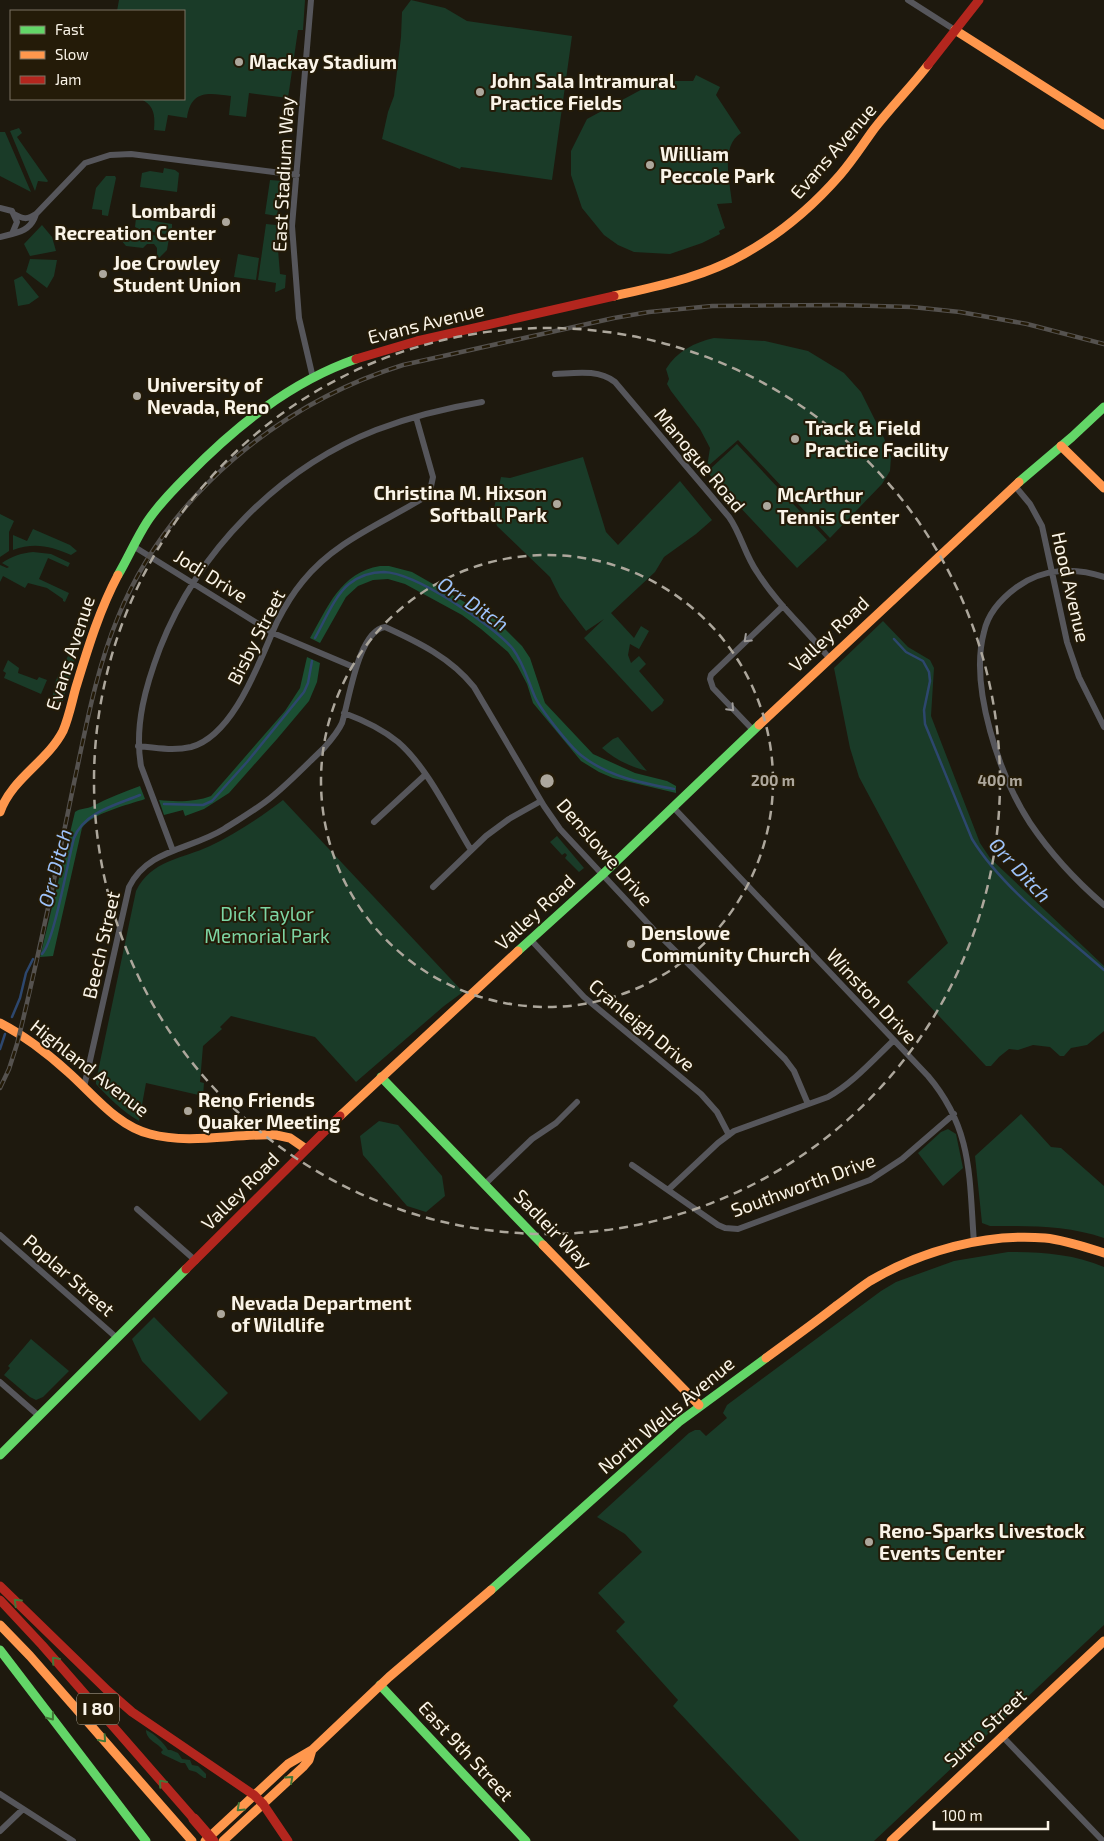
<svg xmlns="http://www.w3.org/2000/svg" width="1104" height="1841" font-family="'Exo 2',sans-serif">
<rect width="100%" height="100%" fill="#1e190e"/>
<path fill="#1a3b28" d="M 119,0 L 305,0 L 303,30 L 298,30 L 288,98 L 249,93 L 246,117 L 229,115 L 231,96 C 209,93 191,89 187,118 L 168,115 L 165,131 L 154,130 C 155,116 155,106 141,99 L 184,99 L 184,11 L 117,11 Z
M 411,0 L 445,8 L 467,21 L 572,36 L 552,180 L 461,167 L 460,169 L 382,139 L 388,112 L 394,96 L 401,37 L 402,12 Z
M 696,75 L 720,87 L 716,95 L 741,133 C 720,146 730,182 732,203 L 717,204 L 725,228 L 719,231 L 720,234 L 702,243 L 670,254 L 634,252 L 618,245 L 604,235 L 582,208 L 571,175 L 571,151 L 587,119 L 648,86 L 648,81 L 693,81 Z
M 19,128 L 22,133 L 17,137 L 48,181 L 47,182 L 38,181 L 35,191 L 10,131 Z
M 0,132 L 5,132 L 31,192 L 0,176 Z
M 164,168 L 175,170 L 179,173 L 177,192 L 140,187 L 142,173 L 150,171 L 163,173 Z
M 106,176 L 115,176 L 116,178 L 108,216 L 102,215 L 102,210 L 92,209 L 96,188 Z
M 270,180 L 282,181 L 277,216 L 265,214 Z
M 136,218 L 172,224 L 172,228 L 165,234 L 141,230 L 135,227 Z
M 266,224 L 276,225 L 280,274 L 286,275 L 285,288 L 276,292 L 275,292 L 276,283 L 258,280 Z
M 42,225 L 52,237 L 56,251 L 30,256 L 24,244 Z
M 124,231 L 134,232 L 134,235 L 140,237 L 141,233 L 169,238 L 167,250 L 159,258 L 157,255 L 157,248 L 154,244 L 147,244 L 143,248 L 126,246 L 121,240 Z
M 238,254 L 259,258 L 256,280 L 234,277 Z
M 30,259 L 57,260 L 54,276 L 47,288 L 26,272 Z
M 22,276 L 39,297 L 29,304 L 18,306 L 14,280 Z
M 714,338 L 765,341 L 808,351 L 844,373 L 861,392 L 884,438 L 891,457 L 890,471 L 882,484 L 830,538 L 738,440 L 707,467 L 710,448 L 700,429 L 671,391 L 667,384 L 669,379 L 666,369 C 676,352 695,342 714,338 Z
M 737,444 L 827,540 L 797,568 L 707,472 Z
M 583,457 L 606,532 L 618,545 L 680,481 L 712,520 L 696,534 L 664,557 L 655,572 L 611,613 L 634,638 L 641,626 L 649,631 L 639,649 L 630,644 L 628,655 L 631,663 L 639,656 L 646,664 L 639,671 L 664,700 L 662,704 L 652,712 L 584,638 L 604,619 L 586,631 L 560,597 L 550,577 L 497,526 L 493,513 L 501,477 L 510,478 Z
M 0,514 L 14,521 L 9,532 L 9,551 L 0,557 Z
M 33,529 L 70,545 L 77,551 L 71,555 C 51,546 34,542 13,550 L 13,535 L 27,541 Z
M 33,552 L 51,554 L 70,563 L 68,567 L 48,558 L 39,579 L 69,593 L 65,602 L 63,601 L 63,599 L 47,588 L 28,583 L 25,588 L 3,576 L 0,582 L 0,565 L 7,568 L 9,567 L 2,563 C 12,556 22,553 33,552 Z
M 883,621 L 908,647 L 930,660 L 934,668 L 931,716 L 980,843 L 990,858 L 1104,966 L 1104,1031 L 1087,1045 L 1071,1048 L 1064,1056 L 1060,1056 L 1050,1047 L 1033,1045 L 1018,1050 L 1009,1049 L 999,1057 L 991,1066 L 986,1066 L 907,982 L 948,943 L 859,777 L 850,748 L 834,668 Z
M 68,656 L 75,659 L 62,704 L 52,699 L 56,680 Z
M 8,660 L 19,668 L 18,673 L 37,680 L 39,677 L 47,680 L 41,694 L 4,678 L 6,673 L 3,671 Z
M 618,737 L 647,771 C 631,767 614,759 602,748 L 613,739 Z
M 283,800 L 463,992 L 444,1006 L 356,1082 L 315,1037 L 231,1016 L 220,1027 L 222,1029 L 203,1046 L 200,1082 L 204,1083 L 203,1096 L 146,1083 L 139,1121 C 123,1112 108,1097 96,1084 L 96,1081 L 136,891 C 151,860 182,859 210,846 C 235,834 261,817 283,800 Z
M 557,836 L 584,868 L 579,872 L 565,858 L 567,855 L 565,853 L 562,855 L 550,842 Z
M 1021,1114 L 1051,1147 L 1061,1148 L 1104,1186 L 1104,1238 C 1066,1225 1029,1226 990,1226 L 982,1223 L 975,1156 Z
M 379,1121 L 398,1125 L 442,1176 L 445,1196 L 426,1212 L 407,1206 L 363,1155 L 360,1136 Z
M 948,1129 L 956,1134 L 963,1168 L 943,1186 L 918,1153 L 941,1132 Z
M 1008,1252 C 1041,1252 1074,1254 1104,1267 L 1104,1625 L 874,1841 L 800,1841 L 673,1706 L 678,1700 L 616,1631 L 625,1622 L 598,1593 L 642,1552 L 625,1534 L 597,1517 L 689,1433 L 695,1430 L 700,1430 L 706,1436 L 727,1418 L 723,1413 L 727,1405 L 881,1291 L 896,1282 L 954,1261 Z
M 154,1317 L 228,1393 L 200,1421 L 142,1361 L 132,1339 Z
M 31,1339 L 69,1371 L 43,1397 L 36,1400 L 30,1397 L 4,1375 L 10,1368 L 8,1366 Z
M 146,1730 C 155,1734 164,1743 168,1750 L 171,1750 L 178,1753 L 182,1759 L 190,1760 L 192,1765 L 198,1766 L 206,1774 L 206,1778 L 204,1778 L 196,1772 L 189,1770 L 185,1763 L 181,1763 L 162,1754 L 161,1752 L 163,1750 C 158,1743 146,1740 146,1730 Z"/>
<path fill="#1b4f33" d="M 380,566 L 389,566 L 412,572 L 496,620 L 522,646 L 530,658 L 545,703 L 593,754 L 635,773 L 667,781 L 676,786 L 676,793 L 613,778 L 599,772 L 581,761 L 533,703 L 527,684 L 517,665 L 508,652 L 481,629 L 462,615 L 405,584 L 388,579 L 373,580 L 358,586 L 346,597 L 320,643 L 310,638 C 328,607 340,573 380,566 Z
M 307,657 L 320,663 L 317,682 L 309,701 L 277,739 L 229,793 L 204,809 L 185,816 L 183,810 L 164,815 L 159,800 C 175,802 196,802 211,796 L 285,711 L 300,688 Z
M 140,786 L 145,799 C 128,805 92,813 82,828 L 53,956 L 40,957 L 75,812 C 80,808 87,809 93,806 C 108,798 124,792 140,786 Z"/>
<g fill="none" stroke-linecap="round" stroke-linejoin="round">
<path stroke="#2d476e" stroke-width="2.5" d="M 315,638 C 324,622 335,595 349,584 C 359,576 372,572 384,572 C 416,573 493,625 513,649 C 524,664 528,681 535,697 C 541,710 571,748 582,756 C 609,777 642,783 674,789
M 894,639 L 906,652 L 923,661 L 929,672 L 930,681 L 924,710 L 925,724 L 972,839 C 1002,888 1060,931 1104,970
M 164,804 L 203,805 L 212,801 L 247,762 L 304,692 L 308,683 L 312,661
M 42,954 C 54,942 68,860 74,838 C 84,812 116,805 140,795
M 12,1017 L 20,998 L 26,973 L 33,959
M 0,1049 L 5,1034"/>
<path stroke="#56565b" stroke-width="6" d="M 311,0 L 292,226 L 299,318 L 313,378
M 908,0 L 955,30
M 0,208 L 12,211 L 17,222 L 12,234 L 0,237
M 14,214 C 23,219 27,220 36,214 L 85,163 L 110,155 L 131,154 L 297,175
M 12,234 C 24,231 32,227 36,214
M 555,374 C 576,373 598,369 615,382 L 729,517 C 741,534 745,555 757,572 C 777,604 806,629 829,658
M 1015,486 L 1030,504 L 1042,526 L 1067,642 L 1079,677 L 1104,727
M 133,546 L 273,633 L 356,668
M 1104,577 C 1075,567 1043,568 1017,587 C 1002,598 988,613 984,632 C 969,687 1000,777 1030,823 C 1051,854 1076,881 1104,905
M 344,713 C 363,720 382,729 398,742 C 428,768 450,816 471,850
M 753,730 L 713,688 L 710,679 L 711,675 L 783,606
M 138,746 C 156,748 174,751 191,747 C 235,735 260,659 277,622 C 284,608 293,593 303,581 C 335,541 383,523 425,497 L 430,491 L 433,477 L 416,417
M 673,807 L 928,1076 C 973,1129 969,1177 974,1243
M 374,822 L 425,775
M 173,851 L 141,766 C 134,725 146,685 160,648 C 198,551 279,468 376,430 C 410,417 446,408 482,402
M 433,887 L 486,836 L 509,819 L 541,801
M 531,940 L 584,997 L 701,1094 L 717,1112 L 729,1135
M 84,1087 L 129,887 C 148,849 190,850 224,829 C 241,818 259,808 274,795 C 292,780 308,763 324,748 C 331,740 338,732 342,723 C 349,701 358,631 385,627 C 418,642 451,658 474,687 L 544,806 L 560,829 L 655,931 L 785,1059 L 794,1071 L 808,1104
M 632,1165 L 718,1225 L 725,1228 L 738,1229 L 870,1180 L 902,1159 L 954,1114
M 485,1184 L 532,1139 L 556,1123 L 577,1102
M 668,1190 L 718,1143 L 734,1131 L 828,1097 C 853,1083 873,1060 894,1040
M 137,1209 L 196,1261
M 0,1235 L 117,1338
M 0,1382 L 39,1416
M 1002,1736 L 1103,1841
M 0,1794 L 73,1841
M 0,1831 L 23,1809"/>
<path stroke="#63d668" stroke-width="9" d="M 1019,482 L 1072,437 L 1104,407
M 118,575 C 128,558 136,539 147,522 C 158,505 173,490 187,476 C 235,427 290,382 356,359
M 518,951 L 602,875 L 759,725
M 381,1077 L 543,1245
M 0,1455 L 186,1269
M 491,1590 L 679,1422 L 766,1358
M 0,1650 L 146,1841
M 380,1685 L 526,1841"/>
<path stroke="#ff974d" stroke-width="9" d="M 955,30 L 1104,125
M 614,296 C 658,286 704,277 744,254 C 780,234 813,206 840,175 C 853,160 863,144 874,129 C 891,107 911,87 928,65
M 1061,446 L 1104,488
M 759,725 L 1019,482
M 0,812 C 12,778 47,762 63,731 C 69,717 72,701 76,687 C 88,648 99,611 118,575
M 0,1023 C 25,1036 47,1053 68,1072 C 93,1094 117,1126 150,1134 C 191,1145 235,1133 276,1135 L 290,1138 L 306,1149
M 340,1116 L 518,951
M 543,1245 L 699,1405
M 766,1358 C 789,1341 813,1324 836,1306 C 847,1298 858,1289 870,1281 C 921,1251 985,1233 1045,1238 C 1065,1240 1085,1247 1104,1253
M 0,1625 L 30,1656 L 192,1841
M 205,1841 L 288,1764 L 312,1750 L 389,1677 L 491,1590
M 223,1841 L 303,1767 L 309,1760 L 312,1750
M 891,1841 L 1104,1641"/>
<path stroke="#b3261e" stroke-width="9" d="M 928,65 L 979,0
M 356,359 L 417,341 L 614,296
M 186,1269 L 340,1116
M 0,1586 L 108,1691 L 132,1712 L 254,1795 L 263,1804 L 288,1841
M 0,1600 L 42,1645 L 194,1819"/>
<g stroke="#55524f" stroke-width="4.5">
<path id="rail" d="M 0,1088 L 9,1069 L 17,1044 C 39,957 56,870 74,783 C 86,727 96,670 118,617 C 167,496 280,403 403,365 L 614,318 L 649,312 L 712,306 L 839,305 L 912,307 L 960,312 L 1027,324 L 1104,344"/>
</g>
<use href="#rail" stroke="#241b08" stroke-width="2.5" stroke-dasharray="8" stroke-linecap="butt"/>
<path stroke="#b3261e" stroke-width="11" d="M 194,1819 L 213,1841"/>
</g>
<defs><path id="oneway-chevron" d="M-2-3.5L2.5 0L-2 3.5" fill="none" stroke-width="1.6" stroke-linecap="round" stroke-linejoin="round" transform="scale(1.25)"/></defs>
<g stroke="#a09d9a">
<use href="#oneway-chevron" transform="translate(747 639) rotate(137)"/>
<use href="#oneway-chevron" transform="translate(731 708) rotate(47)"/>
</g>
<g stroke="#447838">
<use href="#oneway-chevron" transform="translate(17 1602) rotate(-136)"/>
<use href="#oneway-chevron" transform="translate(55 1660) rotate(-131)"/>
<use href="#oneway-chevron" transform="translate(51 1717) rotate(52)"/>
<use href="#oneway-chevron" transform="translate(103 1739) rotate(49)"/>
<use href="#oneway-chevron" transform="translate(290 1779) rotate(-42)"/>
<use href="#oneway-chevron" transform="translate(162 1783) rotate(-131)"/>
<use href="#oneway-chevron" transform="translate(240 1808) rotate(137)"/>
</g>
<g fill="none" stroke="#ada79c" stroke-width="2.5" stroke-dasharray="9 6">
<circle cx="547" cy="781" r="226"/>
<circle cx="547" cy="781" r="453"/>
</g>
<g fill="#ada79c" stroke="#241b08" stroke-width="2">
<circle cx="239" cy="62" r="5"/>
<circle cx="480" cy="92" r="5"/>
<circle cx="650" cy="165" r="5"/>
<circle cx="226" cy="222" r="5"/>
<circle cx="103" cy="274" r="5"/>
<circle cx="137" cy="396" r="5"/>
<circle cx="795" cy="439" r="5"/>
<circle cx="557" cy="504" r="5"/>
<circle cx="767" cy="506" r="5"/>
<circle cx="631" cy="944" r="5"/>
<circle cx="188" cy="1111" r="5"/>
<circle cx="221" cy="1314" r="5"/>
<circle cx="869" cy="1542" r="5"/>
</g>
<g text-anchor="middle" stroke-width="4" stroke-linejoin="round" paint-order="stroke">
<rect fill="#241b08" stroke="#bab3a5" stroke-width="1" x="77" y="1693.5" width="42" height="31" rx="4"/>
<g font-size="18" font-weight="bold" fill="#faf4e8">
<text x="98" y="1715">I 80</text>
</g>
<g font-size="19" font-weight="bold" fill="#faf4e8" stroke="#241b08" text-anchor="start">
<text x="249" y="69">Mackay Stadium</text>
<text x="490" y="88">John Sala Intramural<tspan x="490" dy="22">Practice Fields</tspan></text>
<text x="660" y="161">William<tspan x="660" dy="22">Peccole Park</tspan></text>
<text x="216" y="218" text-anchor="end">Lombardi<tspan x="216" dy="22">Recreation Center</tspan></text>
<text x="113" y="270">Joe Crowley<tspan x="113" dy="22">Student Union</tspan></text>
<text x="147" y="392">University of<tspan x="147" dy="22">Nevada, Reno</tspan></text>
<text x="805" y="435">Track &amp; Field<tspan x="805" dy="22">Practice Facility</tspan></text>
<text x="547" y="500" text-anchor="end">Christina M. Hixson<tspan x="547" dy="22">Softball Park</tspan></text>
<text x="777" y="502">McArthur<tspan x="777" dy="22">Tennis Center</tspan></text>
<text x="641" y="940">Denslowe<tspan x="641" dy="22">Community Church</tspan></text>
<text x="198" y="1107">Reno Friends<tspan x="198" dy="22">Quaker Meeting</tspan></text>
<text x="231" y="1310">Nevada Department<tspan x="231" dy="22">of Wildlife</tspan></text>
<text x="879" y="1538">Reno-Sparks Livestock<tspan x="879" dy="22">Events Center</tspan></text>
</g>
<g font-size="19" fill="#faf4e8" stroke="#241b08">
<text transform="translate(833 151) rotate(-49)" y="7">Evans Avenue</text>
<text transform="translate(283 174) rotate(-87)" y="7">East Stadium Way</text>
<text transform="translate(426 323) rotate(-14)" y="7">Evans Avenue</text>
<text transform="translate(700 460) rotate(50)" y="7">Manogue Road</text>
<text transform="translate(211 576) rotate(32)" y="7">Jodi Drive</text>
<text transform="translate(1071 587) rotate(77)" y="7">Hood Avenue</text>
<text transform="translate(829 634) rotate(-43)" y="7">Valley Road</text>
<text transform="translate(256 637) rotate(-63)" y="7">Bisby Street</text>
<text transform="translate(70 653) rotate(-72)" y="7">Evans Avenue</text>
<text transform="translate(605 852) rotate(49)" y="7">Denslowe Drive</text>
<text transform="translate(535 912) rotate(-43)" y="7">Valley Road</text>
<text transform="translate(101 945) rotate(-77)" y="7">Beech Street</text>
<text transform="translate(872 996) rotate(47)" y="7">Winston Drive</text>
<text transform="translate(642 1025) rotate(40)" y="7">Cranleigh Drive</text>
<text transform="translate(90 1068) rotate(38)" y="7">Highland Avenue</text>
<text transform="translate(803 1185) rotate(-20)" y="7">Southworth Drive</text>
<text transform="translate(240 1191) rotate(-45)" y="7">Valley Road</text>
<text transform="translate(553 1229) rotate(46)" y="7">Sadleir Way</text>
<text transform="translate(69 1275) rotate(41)" y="7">Poplar Street</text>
<text transform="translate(666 1415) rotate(-40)" y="7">North Wells Avenue</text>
<text transform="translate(985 1728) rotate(-43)" y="7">Sutro Street</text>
<text transform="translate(466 1751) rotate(47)" y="7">East 9th Street</text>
</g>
<g font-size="19" fill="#7dd6a4" stroke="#241b08">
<text x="267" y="921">Dick Taylor<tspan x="267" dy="22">Memorial Park</tspan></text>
</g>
<g font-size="20" font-style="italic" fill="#9ec3fb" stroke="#241b08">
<text transform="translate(473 604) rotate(34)" y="7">Orr Ditch</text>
<text transform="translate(55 868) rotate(-75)" y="7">Orr Ditch</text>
<text transform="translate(1020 870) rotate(47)" y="7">Orr Ditch</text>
</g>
</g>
<circle cx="547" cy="781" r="8" fill="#ada79c" stroke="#241b08" stroke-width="2.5"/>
<g font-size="15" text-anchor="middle" font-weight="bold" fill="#ada79c" stroke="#241b08" stroke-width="4" stroke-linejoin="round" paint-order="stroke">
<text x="773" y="786">200 m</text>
<text x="1000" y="786">400 m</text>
</g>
<rect x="10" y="10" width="175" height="90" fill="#241b08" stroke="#7a7262"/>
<rect x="20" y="26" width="25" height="8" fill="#63d668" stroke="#7a7262"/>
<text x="55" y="35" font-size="15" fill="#faf4e8">Fast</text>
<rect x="20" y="51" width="25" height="8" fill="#ff974d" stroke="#7a7262"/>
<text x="55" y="60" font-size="15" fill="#faf4e8">Slow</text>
<rect x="20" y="76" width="25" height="8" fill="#b3261e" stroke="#7a7262"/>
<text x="55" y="85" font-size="15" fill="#faf4e8">Jam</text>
<path d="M934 1821v8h114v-8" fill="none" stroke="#faf4e8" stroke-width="2.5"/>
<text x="942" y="1821" font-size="15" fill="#faf4e8" stroke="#241b08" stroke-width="4" paint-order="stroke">100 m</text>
</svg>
